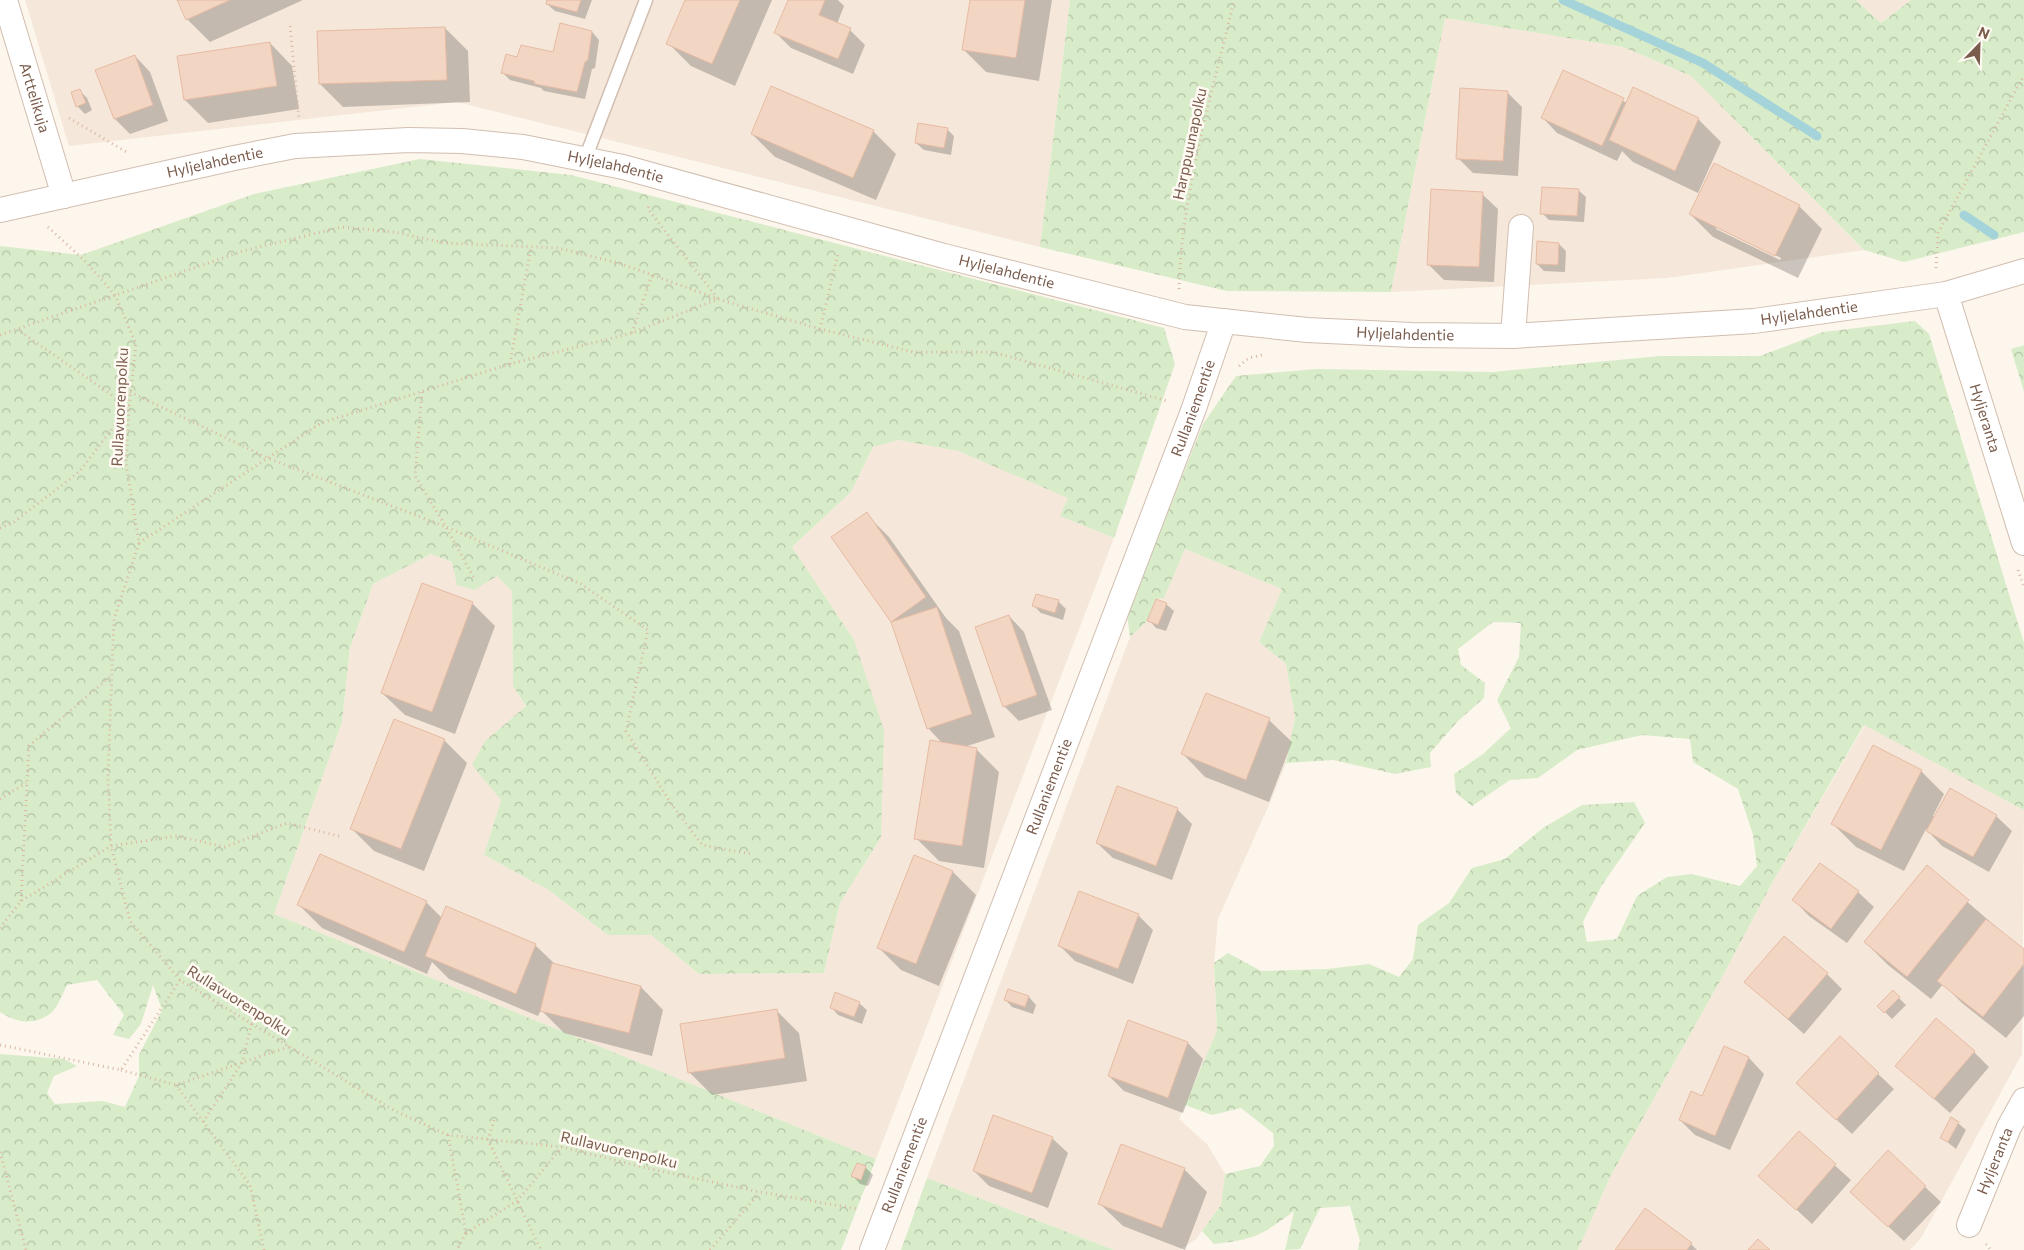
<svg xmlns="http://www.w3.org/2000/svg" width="2024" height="1250" font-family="Commissioner,sans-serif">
<defs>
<pattern id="forest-crowns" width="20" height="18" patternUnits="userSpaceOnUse" patternTransform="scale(1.25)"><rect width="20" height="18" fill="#d8ecc9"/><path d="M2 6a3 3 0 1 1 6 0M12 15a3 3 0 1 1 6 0" fill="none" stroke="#b4c2a5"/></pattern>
</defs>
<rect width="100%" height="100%" fill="#fdf6ec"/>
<path fill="#f5e8da" d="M 25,0 L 1070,0 L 1040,247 L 457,102 L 69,146 Z
M 1856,0 L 1911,0 L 1881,23 Z
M 1445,18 L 1623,47 L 1691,76 L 1864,250 L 1667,278 L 1391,292 Z
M 898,440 L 958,451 L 1069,498 L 1060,516 L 1114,538 L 876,1159 L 274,914 L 342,722 L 350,648 L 373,584 L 431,554 L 452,562 L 474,589 L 497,576 L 512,591 L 513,686 L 526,706 L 485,741 L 501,800 L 484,855 L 547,889 L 608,935 L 651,935 L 699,974 L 824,973 L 840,903 L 881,837 L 854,640 L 792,547 L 851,492 L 873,447 Z
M 1185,549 L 1282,589 L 1259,642 L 1286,664 L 1295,718 L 1286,763 L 1272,798 L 1218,919 L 1214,963 L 1217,1031 L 1179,1119 L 1207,1144 L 1225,1174 L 1221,1205 L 1196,1239 L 1180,1250 L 1114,1250 L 927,1178 L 1130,637 L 1147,621 L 1156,599 L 1164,598 Z
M 1865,725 L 2024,810 L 2022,1054 L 1921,1238 L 1910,1250 L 1578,1250 L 1610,1177 L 1720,981 L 1772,883 Z"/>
<path fill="url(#forest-crowns)" d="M 1070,0 L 1856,0 L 1881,23 L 1911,0 L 2024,0 L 2024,232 L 1904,262 L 1864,250 L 1691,76 L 1623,47 L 1445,18 L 1391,292 L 1227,291 L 1040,247 Z
M 420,159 L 571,175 L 1164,328 L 1175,364 L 1114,538 L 1060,516 L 1068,498 L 958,451 L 898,440 L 873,447 L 851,492 L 792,547 L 854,640 L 884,730 L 881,837 L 840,903 L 824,973 L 699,974 L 651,935 L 608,935 L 547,889 L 484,855 L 501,800 L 472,765 L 485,741 L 526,706 L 513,686 L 512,591 L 497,576 L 474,590 L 457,585 L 452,562 L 431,554 L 373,584 L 350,648 L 342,722 L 274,914 L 876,1159 L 841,1250 L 0,1250 L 0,1054 L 64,1059 L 77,1066 L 54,1076 L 47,1093 L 55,1104 L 103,1101 L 125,1107 L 139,1076 L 139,1055 L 162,1010 L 153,985 L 141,1024 L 129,1039 L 113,1035 L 124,1015 L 97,980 L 67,985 C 63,993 58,1007 51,1013 C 34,1026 16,1023 0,1012 L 0,246 L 81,255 L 254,194 Z
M 1915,321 L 1929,334 L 2024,643 L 2024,810 L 1864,725 L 1772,883 L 1720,981 L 1610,1177 L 1578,1250 L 1358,1250 L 1360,1241 L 1350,1206 L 1320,1208 L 1300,1249 L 1285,1250 L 1294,1211 C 1262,1235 1254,1240 1214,1244 L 1202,1231 L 1221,1205 L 1225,1174 L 1260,1166 L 1274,1146 L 1273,1133 L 1241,1108 L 1212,1115 L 1185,1105 L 1217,1031 L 1214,963 L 1228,953 L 1261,971 L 1327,969 L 1369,964 L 1399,977 L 1413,959 L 1418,925 L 1449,903 L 1472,868 L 1505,859 L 1543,828 L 1582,805 L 1634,802 L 1645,823 L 1602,885 L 1583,922 L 1587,942 L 1617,939 L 1637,896 L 1667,877 L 1692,874 L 1740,886 L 1757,866 L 1753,835 L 1738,789 L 1693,762 L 1690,739 L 1642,735 L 1577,750 L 1538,778 L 1510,780 L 1472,806 L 1456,793 L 1454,774 L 1483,754 L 1511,728 L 1497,700 L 1519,657 L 1521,623 L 1493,622 L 1458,649 L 1461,665 L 1485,683 L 1484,698 L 1458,721 L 1430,753 L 1431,767 L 1395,774 L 1333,760 L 1286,763 L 1295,718 L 1286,664 L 1259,642 L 1282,589 L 1185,549 L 1164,598 L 1156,599 L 1147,621 L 1130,637 L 1127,615 L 1203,424 L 1236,376 L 1316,369 L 1493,372 L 1660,356 L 1760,356 L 1823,332 Z
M 2024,345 L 2024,392 L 2011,349 Z
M 927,1178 L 1114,1250 L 901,1250 Z"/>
<path fill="#0003" fill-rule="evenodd" d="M 178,0 L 303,0 L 210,42 L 187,19 Z
M 548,0 L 592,0 L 585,19 L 555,11 L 547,4 Z
M 687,0 L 772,0 L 735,86 L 691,66 L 668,43 Z
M 790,0 L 838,0 L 844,6 L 837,24 L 850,30 L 865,45 L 853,74 L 791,48 L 776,33 Z
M 971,0 L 1052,0 L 1039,81 L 986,72 L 963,49 Z
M 445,28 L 468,51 L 470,102 L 343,107 L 320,84 Z
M 592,32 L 599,40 L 595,68 L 592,69 L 585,99 L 544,91 L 541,88 L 510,80 L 503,73 L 518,59 L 554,54 Z
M 270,43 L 292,66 L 299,109 L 208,123 L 185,100 Z
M 135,56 L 150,72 L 168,121 L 130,134 L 115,119 Z
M 1564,71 L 1627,103 L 1698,119 L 1721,142 L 1698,193 L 1633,162 L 1622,151 L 1617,161 L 1557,133 L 1542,117 Z
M 79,90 L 87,98 L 92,110 L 85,114 L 77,106 Z
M 1507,92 L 1522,107 L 1518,176 L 1473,173 L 1458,158 Z
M 947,129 L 954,136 L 951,155 L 924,150 L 916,143 Z
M 873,131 L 896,154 L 876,200 L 775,157 L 752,134 Z
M 1578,190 L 1586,197 L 1584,222 L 1549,220 L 1542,213 Z
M 1482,194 L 1498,209 L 1494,282 L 1444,280 L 1428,264 Z
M 1799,206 L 1822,229 L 1798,278 L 1713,237 L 1690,214 ZM 1716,226 L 1781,258 L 1780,260 L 1716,229 Z
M 1559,244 L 1566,251 L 1565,272 L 1544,271 L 1537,264 Z
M 866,514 L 889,537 L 946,618 L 959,631 L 995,737 L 964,747 L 976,749 L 999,772 L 984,868 L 939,861 L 916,838 L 943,744 L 928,728 L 892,621 Z
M 1058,601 L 1066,609 L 1063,620 L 1041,613 L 1034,606 Z
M 472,603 L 495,626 L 455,734 L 405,715 L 382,693 Z
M 1166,604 L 1174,611 L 1166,631 L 1156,628 L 1149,620 Z
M 1009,616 L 1024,632 L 1052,710 L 1019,721 L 1004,706 Z
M 1269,720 L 1292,742 L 1269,802 L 1205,777 L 1183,754 Z
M 444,740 L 467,763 L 424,871 L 374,851 L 351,828 Z
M 1921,771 L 1944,794 L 1933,816 L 1996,816 L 2012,831 L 1989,872 L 1942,846 L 1926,829 L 1904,871 L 1856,847 L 1833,824 Z
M 1177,809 L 1192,824 L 1172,880 L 1113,858 L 1097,843 Z
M 914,857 L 953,872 L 976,895 L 939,986 L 901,970 L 878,947 Z
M 1927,867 L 2024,951 L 2024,1016 L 2006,1038 L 1962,1003 L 1943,984 L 1931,999 L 1888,965 L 1865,942 Z
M 1858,892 L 1874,907 L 1847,943 L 1809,916 L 1794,900 Z
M 426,902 L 442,918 L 535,945 L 556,965 L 641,987 L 663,1010 L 652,1056 L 564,1033 L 541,1010 L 538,1016 L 449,979 L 432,962 L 427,974 L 322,928 L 299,905 Z
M 1138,915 L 1153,930 L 1133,984 L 1075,961 L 1060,946 Z
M 1827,974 L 1842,989 L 1804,1034 L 1746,982 Z
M 1008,990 L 1029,997 L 1036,1005 L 1033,1014 L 1012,1007 L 1005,999 Z
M 1893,992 L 1906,1005 L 1892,1019 L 1879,1006 Z
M 859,1003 L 867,1010 L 862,1024 L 838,1015 L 831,1007 Z
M 776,1010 L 799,1033 L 807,1081 L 712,1095 L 689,1072 Z
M 1129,1021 L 1188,1043 L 1203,1059 L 1183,1113 L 1124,1091 L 1109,1076 Z
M 1840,1038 L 1894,1089 L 1852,1134 L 1813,1098 Z
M 1725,1048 L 1749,1058 L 1764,1074 L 1730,1150 L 1695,1135 L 1680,1120 L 1703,1098 Z
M 1974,1052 L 1989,1067 L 1950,1113 L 1897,1066 Z
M 1958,1123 L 1966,1130 L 1956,1149 L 1941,1137 Z
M 1799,1133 L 1851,1180 L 1812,1224 L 1760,1176 Z
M 1052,1138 L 1068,1153 L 1048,1208 L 989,1186 L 974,1171 Z
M 1888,1152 L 1941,1202 L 1904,1241 L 1867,1207 Z
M 865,1167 L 873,1175 L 868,1186 L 860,1184 L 853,1176 Z
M 1184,1169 L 1207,1192 L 1185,1250 L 1123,1226 L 1100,1204 Z
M 1691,1244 L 1697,1250 L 1616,1250 Z"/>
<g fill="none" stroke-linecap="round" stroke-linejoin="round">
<path stroke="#a5d3da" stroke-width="9" d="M 1563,0 L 1703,63 L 1817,136
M 1964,215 L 1994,235"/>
</g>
<path fill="#f3d5c3" stroke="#e6bba3" d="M 177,0 L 230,0 L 186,20 Z
M 547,0 L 581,0 L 577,12 L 546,4 Z
M 685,0 L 740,0 L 712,64 L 666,44 Z
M 788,0 L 825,0 L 819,15 L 851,28 L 838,59 L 774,33 Z
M 970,0 L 1025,0 L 1016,58 L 962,50 Z
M 560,23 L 592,31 L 588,60 L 585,62 L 577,92 L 535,84 L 534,81 L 501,73 L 506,54 L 517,57 L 521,45 L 553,52 Z
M 445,27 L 447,80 L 319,84 L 317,31 Z
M 270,42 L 277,86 L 184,100 L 177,56 Z
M 135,55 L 153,105 L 114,119 L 95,70 Z
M 1563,70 L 1624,98 L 1602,146 L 1541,118 Z
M 771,86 L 874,130 L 853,178 L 751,134 Z
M 1633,87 L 1699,118 L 1675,171 L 1609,140 Z
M 1460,88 L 1508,91 L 1503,161 L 1456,159 Z
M 80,89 L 86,103 L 76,107 L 71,92 Z
M 918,123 L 948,128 L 944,148 L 915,143 Z
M 1714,163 L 1800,205 L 1775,256 L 1689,214 Z
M 1542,187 L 1579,189 L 1577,216 L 1540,214 Z
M 1431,189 L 1483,192 L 1479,267 L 1427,265 Z
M 1537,241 L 1559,243 L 1558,265 L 1536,264 Z
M 867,512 L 926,597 L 891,622 L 831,537 Z
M 422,583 L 473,602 L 432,712 L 381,693 Z
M 1036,594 L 1059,600 L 1055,613 L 1032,606 Z
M 1156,599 L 1167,603 L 1158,625 L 1147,621 Z
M 937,607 L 972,714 L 927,729 L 891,622 Z
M 1009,615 L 1037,695 L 1003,707 L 975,627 Z
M 1206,693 L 1270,718 L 1246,780 L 1181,754 Z
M 394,719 L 445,739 L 401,849 L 350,829 Z
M 930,740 L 977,748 L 962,846 L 914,839 Z
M 1873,745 L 1922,770 L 1881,850 L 1831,824 Z
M 1117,786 L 1178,808 L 1156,866 L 1096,843 Z
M 1950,788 L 1997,815 L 1973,857 L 1926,831 Z
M 320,854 L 427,901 L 404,952 L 297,905 Z
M 914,855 L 953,871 L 916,964 L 877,948 Z
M 1820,863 L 1859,891 L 1831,929 L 1792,900 Z
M 1927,865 L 1969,900 L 1907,977 L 1864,942 Z
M 1079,891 L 1139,914 L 1118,969 L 1058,946 Z
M 446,906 L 536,944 L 516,994 L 425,956 Z
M 1986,919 L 2024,949 L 2024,964 L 1983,1017 L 1937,981 Z
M 1784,936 L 1828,973 L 1788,1019 L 1744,982 Z
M 552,963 L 641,986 L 629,1033 L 540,1011 Z
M 1008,989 L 1029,996 L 1025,1007 L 1004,1000 Z
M 1893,990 L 1900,997 L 1884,1013 L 1877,1006 Z
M 835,992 L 860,1002 L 854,1017 L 830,1008 Z
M 777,1009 L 785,1058 L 688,1073 L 680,1024 Z
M 1936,1018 L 1975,1051 L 1934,1099 L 1895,1066 Z
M 1128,1020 L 1188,1042 L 1168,1098 L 1108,1076 Z
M 1840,1036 L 1879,1073 L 1836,1120 L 1796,1083 Z
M 1724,1046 L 1749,1057 L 1715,1136 L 1679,1120 L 1691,1091 L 1702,1096 Z
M 993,1115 L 1053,1137 L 1032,1193 L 973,1171 Z
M 1951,1117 L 1959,1122 L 1948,1142 L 1940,1138 Z
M 1799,1131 L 1836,1164 L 1796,1210 L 1758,1176 Z
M 1121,1144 L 1185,1168 L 1162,1228 L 1098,1204 Z
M 1888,1150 L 1926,1186 L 1888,1227 L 1850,1192 Z
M 857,1163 L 866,1166 L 861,1180 L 851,1176 Z
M 1645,1208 L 1692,1243 L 1687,1250 L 1615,1250 Z
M 1758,1239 L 1770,1250 L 1748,1250 Z"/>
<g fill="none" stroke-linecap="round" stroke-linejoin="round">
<g stroke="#d1beb0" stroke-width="15">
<path id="lane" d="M 585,159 L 646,0"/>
</g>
<g stroke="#d1beb0" stroke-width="26">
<g id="street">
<path id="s1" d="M 5,0 L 64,196"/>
<path id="s2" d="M 0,210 L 234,158 L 295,146 L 408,140 L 462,141 L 523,147 L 623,167 L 944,256 L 1185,317 L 1307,330 L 1412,335 L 1513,336 L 1754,321 L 1946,294 L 2024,271"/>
<path id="s3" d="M 1946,294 L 2024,543"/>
<path d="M 1513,336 L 1521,227"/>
<path id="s4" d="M 1969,1225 L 2009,1127 L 2024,1100"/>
<path id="s5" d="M 872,1250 L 1193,411 L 1224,321"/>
</g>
</g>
<path stroke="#d9b8a5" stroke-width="3" stroke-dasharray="1 4" stroke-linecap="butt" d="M 290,26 L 299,119
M 69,118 L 128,153
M 48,227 L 84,260 L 115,295 L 136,344 L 129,407 L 126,463 L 139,543 L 114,619 L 108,776 L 111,846 L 130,921 L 180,980 L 395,1111 L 448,1135 L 562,1147 L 651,1169 L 760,1192 L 858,1209
M 1936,268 L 1938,233 L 2024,75
M 1179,289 C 1182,191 1212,95 1234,0
M 820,329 L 838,254
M 632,333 L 652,275
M 0,335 L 243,251 L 342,227 L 394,232 L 445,243 L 558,248 L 622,264 L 718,299 L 820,329 L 913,352 L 993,352 L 1167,401
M 510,364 L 531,247
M 1239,366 L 1249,358 L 1262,355
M 130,392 L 268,458 L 446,527 L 474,578
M 422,392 L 415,476 L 446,527 L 581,584 L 648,630 L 626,731 L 670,802 L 702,845 L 751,854
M 0,528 L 14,522 L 79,472 L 129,407 L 18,330
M 139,543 L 321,423 L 510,364 L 632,333 L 718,299 L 648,209 L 649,203
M 2018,570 L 2024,587
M 0,799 L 26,783
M 21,901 L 29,746 L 111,676
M 0,928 L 21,901 L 111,846 L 177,836 L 225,847 L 287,823 L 342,837
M 0,1045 L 121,1070 L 180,980
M 121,1070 L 176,1085 L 291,1046
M 176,1085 L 250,1185 L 264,1250
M 494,1120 L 488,1140 L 541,1250
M 203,1122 L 242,1063 L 252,1022
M 448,1135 L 466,1233 L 457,1250
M 0,1152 L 26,1250
M 466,1233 L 517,1201 L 562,1147
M 1986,1244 L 1991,1250
M 710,1250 L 759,1193"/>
<use href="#lane" stroke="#fff" stroke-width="12"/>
<use href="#street" stroke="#fff" stroke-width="24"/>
</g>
<g text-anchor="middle" stroke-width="5" stroke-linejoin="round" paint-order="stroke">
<g font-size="15" fill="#7a5c4d" stroke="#fffaf3">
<text dy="5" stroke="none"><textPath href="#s1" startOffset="102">Arttelikuja</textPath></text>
<text transform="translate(1190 144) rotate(-78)" y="5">Harppuunapolku</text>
<text dy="5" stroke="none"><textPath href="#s2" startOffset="220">Hyljelahdentie</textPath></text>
<text dy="5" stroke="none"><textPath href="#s2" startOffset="625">Hyljelahdentie</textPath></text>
<text dy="5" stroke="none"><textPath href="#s2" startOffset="1030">Hyljelahdentie</textPath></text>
<text dy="5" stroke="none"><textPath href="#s2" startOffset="1840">Hyljelahdentie</textPath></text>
<text dy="5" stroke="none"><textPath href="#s2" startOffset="1435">Hyljelahdentie</textPath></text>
<text transform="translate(120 407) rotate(-87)" y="5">Rullavuorenpolku</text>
<text dy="5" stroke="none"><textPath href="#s5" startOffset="901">Rullaniementie</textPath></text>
<text dy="5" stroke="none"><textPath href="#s3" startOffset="130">Hyljeranta</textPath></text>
<text dy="5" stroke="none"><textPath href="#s5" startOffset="496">Rullaniementie</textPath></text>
<text transform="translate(239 1001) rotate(32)" y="5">Rullavuorenpolku</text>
<text transform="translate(619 1150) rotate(13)" y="5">Rullavuorenpolku</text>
<text dy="5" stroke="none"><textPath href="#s4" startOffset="69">Hyljeranta</textPath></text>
<text dy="5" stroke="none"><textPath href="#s5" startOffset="91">Rullaniementie</textPath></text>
</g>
</g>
<g transform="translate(1979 45) rotate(23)" stroke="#fffaf3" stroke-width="4" paint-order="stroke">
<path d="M0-4L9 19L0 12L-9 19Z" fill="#7a5c4d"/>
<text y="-8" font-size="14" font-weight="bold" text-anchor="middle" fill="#7a5c4d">N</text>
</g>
</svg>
